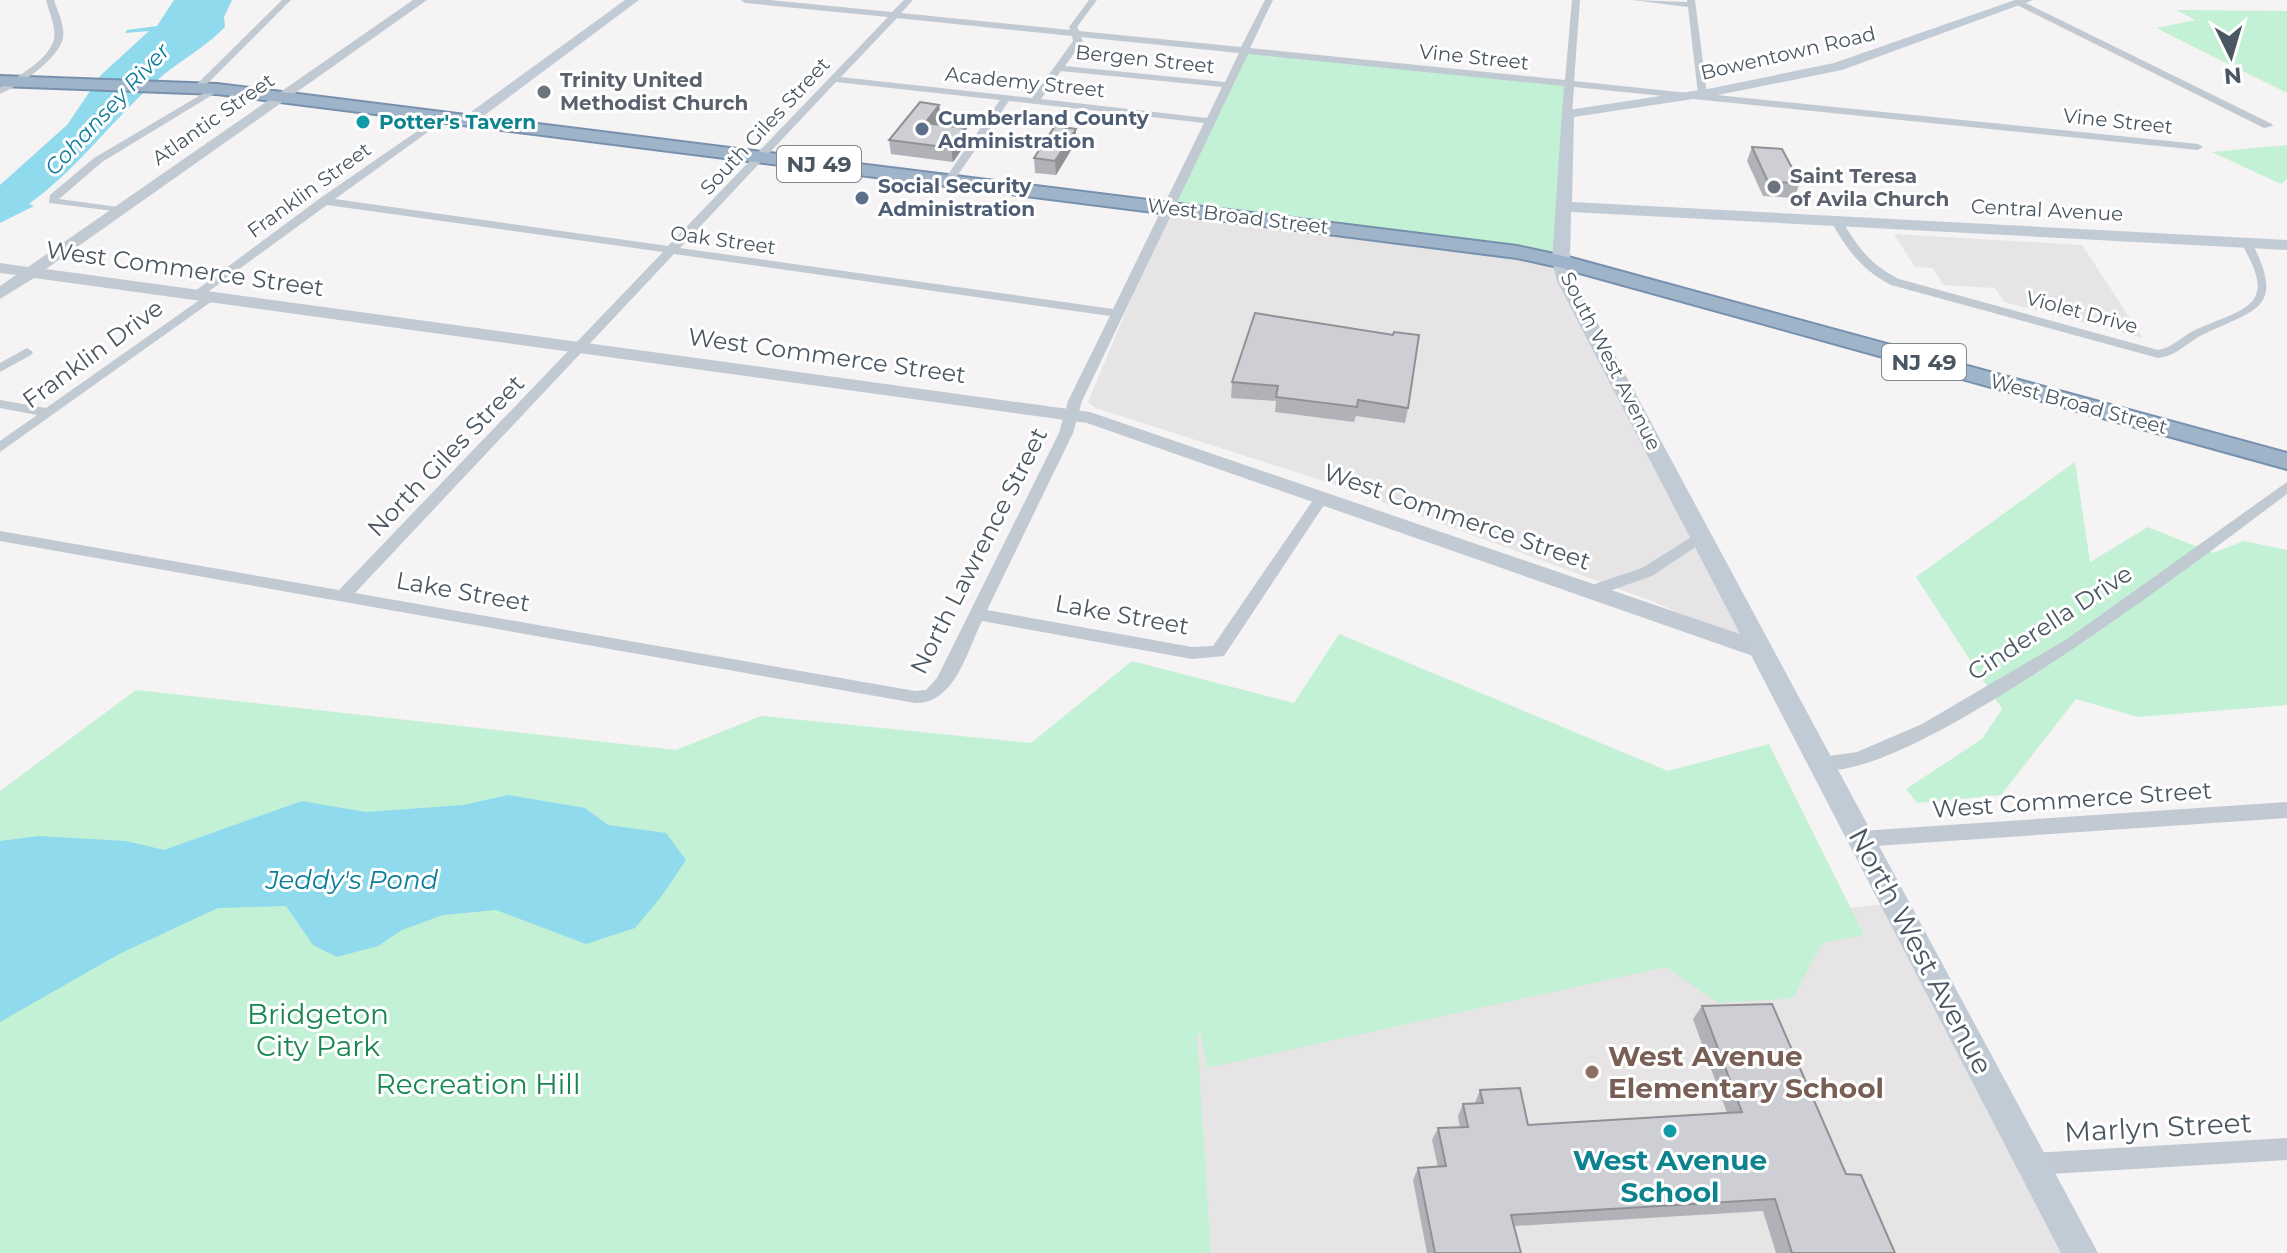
<svg xmlns="http://www.w3.org/2000/svg" width="2287" height="1253" font-family="Montserrat,sans-serif">
<rect width="100%" height="100%" fill="#f5f3f3"/>
<path fill="#e6e4e5" d="M 1169,208 L 1561,261 L 1761,650 L 1652,601 L 1333,484 L 1096,408 L 1088,402 Z
M 1894,234 L 2082,245 L 2143,338 L 2004,302 L 1995,288 L 1943,285 L 1933,268 L 1915,267 Z
M 1895,903 L 2080,1253 L 1211,1253 L 1193,979 Z"/>
<path fill="#c3f1d5" d="M 2176,10 L 2287,11 L 2287,93 L 2156,28 L 2196,20 Z
M 1245,51 L 1571,85 L 1561,261 L 1169,208 Z
M 2287,145 L 2287,179 L 2281,184 L 2212,152 Z
M 2075,462 L 2090,562 L 2148,527 L 2213,553 L 2244,541 L 2287,550 L 2287,705 L 2138,717 L 2076,699 L 2001,795 L 1917,803 L 1906,789 L 1982,739 L 2002,709 L 1916,577 Z
M 1339,634 L 1668,771 L 1769,744 L 1864,935 L 1822,943 L 1793,998 L 1719,1003 L 1666,967 L 1207,1068 L 1201,1034 L 1197,1034 L 1211,1253 L 0,1253 L 0,791 L 136,690 L 676,750 L 761,716 L 1031,743 L 1132,661 L 1294,703 Z"/>
<path fill="#90daee" d="M 174,0 L 232,0 L 224,17 L 225,27 C 207,46 183,59 162,76 C 115,116 79,168 29,204 L 34,206 L 0,223 L 0,185 L 67,125 L 101,75 L 149,31 L 125,33 L 127,30 L 157,26 Z
M 508,795 L 585,808 L 608,825 L 666,833 L 686,860 L 661,897 L 635,928 L 586,944 L 496,910 L 443,915 L 402,930 L 378,946 L 337,957 L 313,945 L 286,906 L 218,908 L 119,954 L 0,1022 L 0,841 L 39,836 L 126,841 L 164,850 L 302,801 L 366,812 L 463,805 Z"/>
<g fill="none" stroke-linecap="round" stroke-linejoin="round">
<g stroke="#7690ad" stroke-width="4">
<path id="trunk" d="M 0,76 L 217,84 L 1517,246 L 1568,257 L 2287,453 L 2287,469 L 1558,267 L 1517,258 L 217,94 L 0,86 Z"/>
</g>
<path fill="#c1cad2" fill-rule="evenodd" d="M 46,0 L 54,0 C 58,12 65,26 63,38 C 59,59 18,86 0,94 L 0,87 C 17,77 49,60 54,39 C 56,26 49,12 46,0 Z
M 282,0 L 291,0 L 202,89 L 196,89 L 196,85 Z
M 741,0 L 770,0 L 892,12 L 904,0 L 913,0 L 901,13 L 1070,30 L 1069,27 L 1089,0 L 1097,0 L 1077,27 L 1079,31 L 1241,47 L 1265,0 L 1273,0 L 1250,48 L 1565,80 L 1572,0 L 1580,0 L 1574,81 L 1698,94 L 1688,7 L 1632,0 L 1687,2 L 1687,0 L 1695,0 L 1707,94 L 2198,144 L 2203,147 L 2198,150 L 1574,87 L 1572,114 L 1567,117 L 1562,114 L 1564,86 L 1248,54 L 1082,401 L 1073,433 L 987,610 L 1192,647 L 1213,646 L 1318,493 L 1328,493 L 1330,496 L 1328,499 L 1224,656 L 1192,659 L 982,621 C 967,651 955,704 915,703 L 0,541 L 0,531 L 339,590 L 663,252 L 327,205 L 201,297 L 193,297 L 191,294 L 319,199 L 442,114 L 446,115 L 446,119 L 335,199 L 668,246 L 888,17 L 745,3 ZM 897,18 L 1072,36 L 1073,41 L 1032,98 L 841,77 ZM 1081,37 L 1239,53 L 1225,82 L 1065,66 L 1083,41 ZM 1061,71 L 1222,87 L 1207,118 L 1041,99 ZM 836,82 L 1000,100 L 944,180 L 949,183 L 953,182 L 1009,101 L 1204,123 L 1113,309 L 680,248 ZM 674,254 L 1110,316 L 1068,401 L 1059,433 L 937,678 L 926,690 L 915,691 L 355,593 Z
M 2020,0 L 2272,124 L 2273,126 L 2264,128 L 2017,5 L 2016,3 Z
M 214,87 L 222,89 L 102,162 L 59,199 L 118,207 L 124,210 L 122,212 L 49,203 L 50,195 L 94,158 Z
M 1833,219 L 1841,219 C 1857,246 1870,265 1899,279 L 2158,350 C 2173,348 2183,335 2197,329 C 2249,307 2278,305 2241,243 L 2243,241 L 2251,241 C 2287,310 2255,309 2202,335 C 2186,343 2177,356 2158,358 L 1891,285 C 1862,270 1846,249 1831,221 Z
M 211,292 L 217,296 L 215,299 L 0,452 L 0,441 L 37,415 L 0,408 L 0,400 L 46,408 Z
M 27,348 L 33,352 L 31,355 L 0,372 L 0,363 Z
M 2287,482 L 2287,494 C 2213,549 1896,795 1815,768 L 1812,763 L 1815,758 L 1857,752 L 1922,724 L 2067,639 Z
M 1701,531 L 1706,532 L 1708,536 L 1706,540 L 1652,576 L 1595,596 L 1587,590 L 1589,586 L 1642,568 Z
M 2287,802 L 2287,818 L 1861,847 L 1854,845 L 1852,839 L 1854,833 L 1861,831 Z
M 2287,1138 L 2287,1160 L 2033,1175 L 2025,1172 L 2022,1164 L 2025,1156 L 2033,1153 Z"/>
<path fill="#c1cad2" fill-rule="evenodd" d="M 413,0 L 427,0 L 46,269 L 1090,412 L 1769,644 L 1772,650 L 1769,656 L 1761,658 L 1753,656 L 1087,423 L 34,278 L 0,299 L 0,286 L 16,275 L 0,273 L 0,263 L 28,267 Z"/>
<path fill="#c1cbd6" fill-rule="evenodd" d="M 625,0 L 639,0 L 474,123 L 464,123 L 464,117 Z
M 2015,0 L 2033,0 L 1842,70 L 1713,96 L 1574,117 L 1572,202 L 2287,240 L 2287,250 L 1571,212 L 1570,261 L 1575,281 L 2098,1253 L 2061,1253 L 1557,281 L 1552,261 L 1562,111 L 1713,88 L 1834,63 Z"/>
<use href="#trunk" fill="#9fb4c9" fill-rule="evenodd"/>
</g>
<path fill="#b0b2b7" d="M 939,105 L 941,118 L 936,124 L 966,128 L 967,142 L 953,162 L 891,154 L 889,140 Z
M 1076,129 L 1076,142 L 1056,175 L 1035,173 L 1034,158 Z
M 1752,147 L 1800,183 L 1794,198 L 1763,196 L 1747,161 Z
M 1255,313 L 1408,408 L 1405,423 L 1356,416 L 1354,422 L 1275,412 L 1276,401 L 1231,398 L 1232,382 Z
M 1702,1006 L 1846,1174 L 1895,1253 L 1776,1253 L 1763,1211 L 1514,1226 L 1521,1253 L 1427,1253 L 1413,1180 L 1418,1168 L 1438,1167 L 1432,1140 L 1438,1128 L 1460,1128 L 1458,1116 L 1463,1104 L 1475,1103 L 1480,1090 L 1528,1125 L 1727,1113 L 1693,1019 Z"/>
<path fill="#909195" d="M 939,105 L 941,118 L 926,137 L 925,123 Z
M 966,128 L 967,142 L 953,162 L 951,148 Z
M 1076,129 L 1076,142 L 1056,175 L 1055,161 Z"/>
<path fill="#cdcfd5" stroke="#909195" stroke-width="2" d="M 920,102 L 939,105 L 925,123 L 966,128 L 951,148 L 889,140 Z
M 1055,126 L 1076,129 L 1055,161 L 1034,158 Z
M 1752,147 L 1782,149 L 1800,183 L 1768,182 Z
M 1255,313 L 1393,335 L 1394,332 L 1419,335 L 1408,408 L 1358,400 L 1357,407 L 1276,397 L 1278,386 L 1232,382 Z
M 1772,1004 L 1846,1174 L 1861,1175 L 1895,1253 L 1792,1253 L 1775,1199 L 1511,1215 L 1521,1253 L 1435,1253 L 1418,1168 L 1446,1166 L 1438,1128 L 1468,1127 L 1463,1104 L 1483,1103 L 1480,1090 L 1520,1088 L 1528,1125 L 1742,1112 L 1702,1006 Z"/>
<g fill="#6b7280" stroke="#fff" stroke-width="3">
<circle cx="544" cy="92" r="8"/>
<circle cx="1774" cy="187" r="8"/>
</g>
<g fill="#0f9aa8" stroke="#fff" stroke-width="3">
<circle cx="363" cy="122" r="8"/>
<circle cx="1670" cy="1131" r="8"/>
</g>
<g fill="#5c6f8a" stroke="#fff" stroke-width="3">
<circle cx="922" cy="129" r="8"/>
<circle cx="862" cy="198" r="8"/>
</g>
<circle fill="#8d6e63" stroke="#fff" stroke-width="3" cx="1592" cy="1072" r="8"/>
<g text-anchor="middle" stroke-width="6" stroke-linejoin="round" paint-order="stroke">
<g font-size="20" fill="#4a5661" stroke="#fff">
<text transform="translate(1788 53) rotate(-13)" y="7">Bowentown Road</text>
<text transform="translate(1474 57) rotate(6)" y="7">Vine Street</text>
<text transform="translate(1145 59) rotate(6)" y="7">Bergen Street</text>
<text transform="translate(1025 82) rotate(6)" y="7">Academy Street</text>
<text transform="translate(213 119) rotate(-35)" y="7">Atlantic Street</text>
<text transform="translate(2118 121) rotate(6)" y="7">Vine Street</text>
<text transform="translate(765 126) rotate(-47)" y="7">South Giles Street</text>
<text transform="translate(309 190) rotate(-36)" y="7">Franklin Street</text>
<text transform="translate(2047 210) rotate(3)" y="7">Central Avenue</text>
<text transform="translate(1238 216) rotate(7)" y="7">West Broad Street</text>
<text transform="translate(723 240) rotate(8)" y="7">Oak Street</text>
<text transform="translate(2082 312) rotate(15)" y="7">Violet Drive</text>
<text transform="translate(1611 361) rotate(63)" y="7">South West Avenue</text>
<text transform="translate(2079 404) rotate(15)" y="7">West Broad Street</text>
</g>
<g font-size="20" font-weight="bold" fill="#5b616d" stroke="#fff" text-anchor="start">
<text x="560" y="87">Trinity United<tspan x="560" dy="23">Methodist Church</tspan></text>
<text x="1790" y="183">Saint Teresa<tspan x="1790" dy="23">of Avila Church</tspan></text>
</g>
<g font-size="20" font-weight="bold" fill="#4e5e75" stroke="#fff" text-anchor="start">
<text x="938" y="125">Cumberland County<tspan x="938" dy="23">Administration</tspan></text>
<text x="878" y="193">Social Security<tspan x="878" dy="23">Administration</tspan></text>
</g>
<g font-size="20" font-weight="bold" fill="#0d838f" stroke="#fff" text-anchor="start">
<text x="379" y="129">Potter's Tavern</text>
</g>
<g font-size="22" font-style="italic" fill="#0c7c9b" stroke="#fff">
<text transform="translate(107 109) rotate(-47)" y="8">Cohansey River</text>
</g>
<g fill="#fff" stroke="#808990" stroke-width="2">
<rect x="777" y="146" width="84" height="36" rx="6"/>
<rect x="1882" y="344" width="84" height="36" rx="6"/>
</g>
<g font-size="22" font-weight="bold" fill="#4a5661">
<text x="819" y="172">NJ 49</text>
<text x="1924" y="370">NJ 49</text>
</g>
<g font-size="24" fill="#4a5661" stroke="#fff">
<text transform="translate(185 269) rotate(8)" y="8">West Commerce Street</text>
<text transform="translate(93 354) rotate(-36)" y="8">Franklin Drive</text>
<text transform="translate(827 356) rotate(8)" y="8">West Commerce Street</text>
<text transform="translate(446 456) rotate(-46)" y="8">North Giles Street</text>
<text transform="translate(1457 517) rotate(19)" y="8">West Commerce Street</text>
<text transform="translate(979 551) rotate(-63)" y="8">North Lawrence Street</text>
<text transform="translate(463 592) rotate(10)" y="8">Lake Street</text>
<text transform="translate(1122 615) rotate(10)" y="8">Lake Street</text>
<text transform="translate(2050 623) rotate(-33)" y="8">Cinderella Drive</text>
<text transform="translate(2072 800) rotate(-4)" y="8">West Commerce Street</text>
</g>
<g font-size="26" font-style="italic" fill="#0c7c9b" stroke="#fff">
<text x="352" y="889">Jeddy's Pond</text>
</g>
<g font-size="28" fill="#4a5661" stroke="#fff">
<text transform="translate(1921 951) rotate(62)" y="10">North West Avenue</text>
<text transform="translate(2158 1127) rotate(-3)" y="10">Marlyn Street</text>
</g>
<g font-size="28" fill="#17864f" stroke="#fff">
<text x="318" y="1024">Bridgeton<tspan x="318" dy="32">City Park</tspan></text>
<text x="478" y="1094">Recreation Hill</text>
</g>
<g font-size="28" font-weight="bold" fill="#785e54" stroke="#fff" text-anchor="start">
<text x="1608" y="1066">West Avenue<tspan x="1608" dy="32">Elementary School</tspan></text>
</g>
<g font-size="28" font-weight="bold" fill="#0d838f" stroke="#fff">
<text x="1670" y="1170">West Avenue<tspan x="1670" dy="32">School</tspan></text>
</g>
</g>
<g transform="translate(2231 56) rotate(175)" stroke="#ffffff" stroke-width="6" paint-order="stroke">
<path d="M0-6L14 30L0 20L-14 30Z" fill="#4a5661"/>
<text y="-12" font-size="22" font-weight="bold" text-anchor="middle" fill="#4a5661">N</text>
</g>
</svg>
